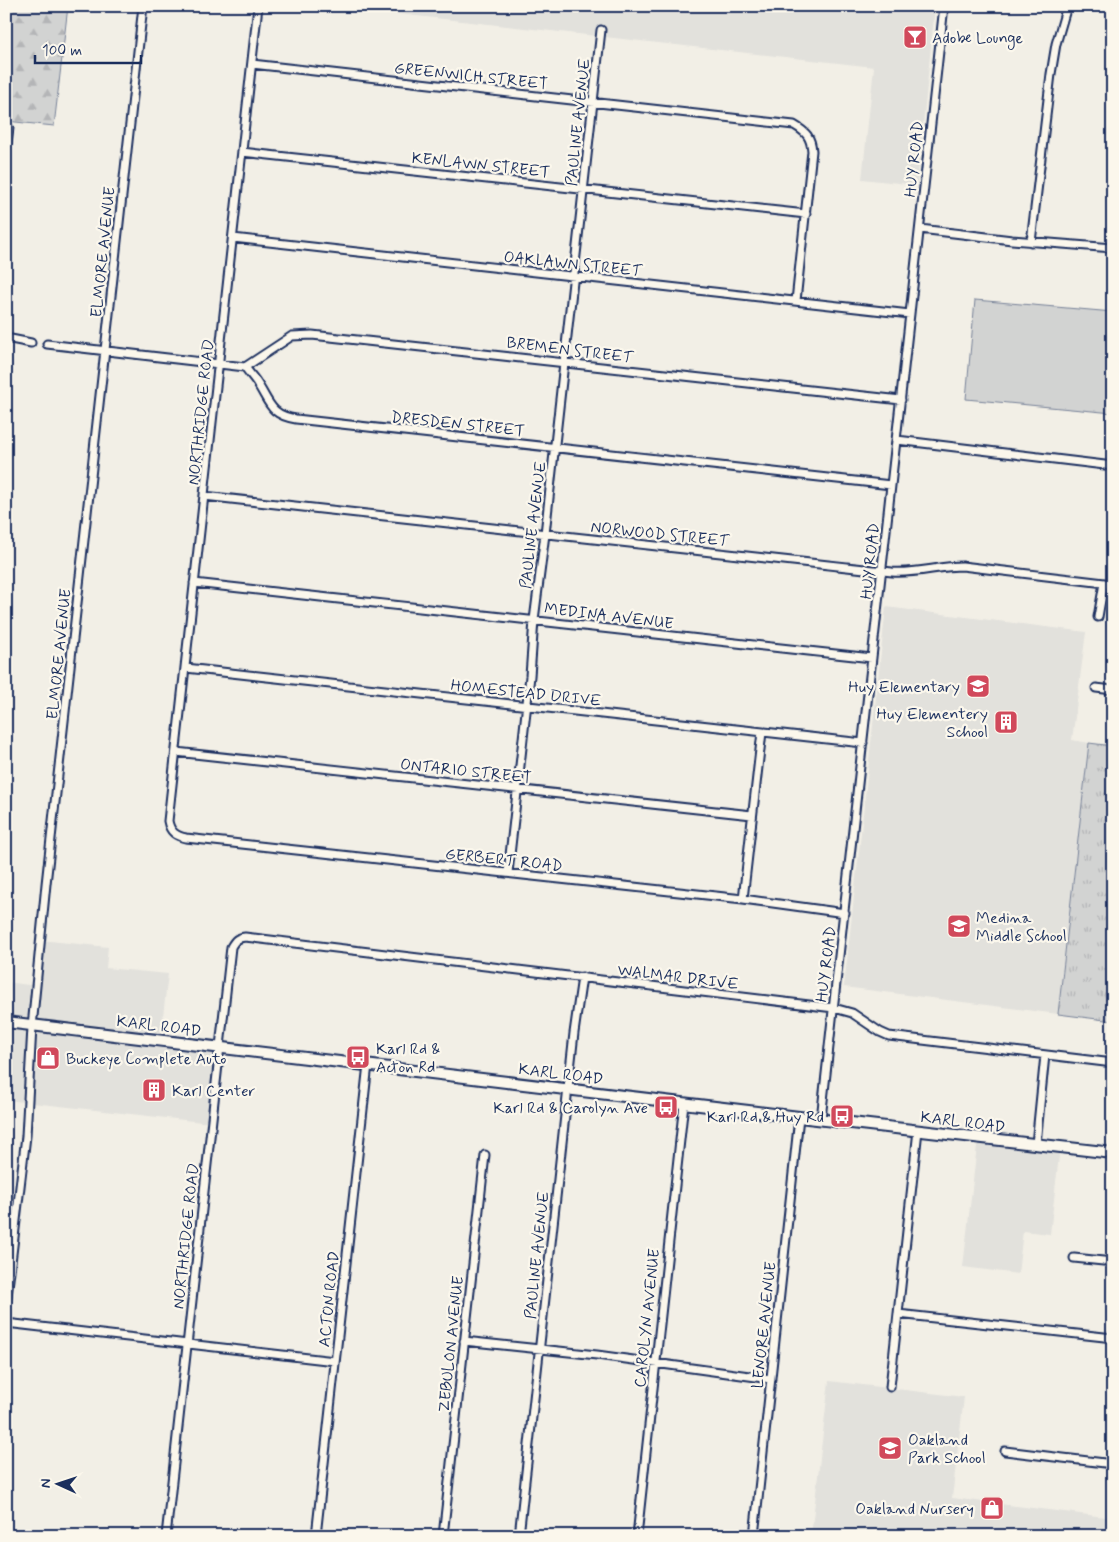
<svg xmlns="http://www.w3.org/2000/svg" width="1119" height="1542" font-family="Mynerve,sans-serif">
<defs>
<pattern id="forest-firs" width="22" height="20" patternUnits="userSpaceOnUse" patternTransform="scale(1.25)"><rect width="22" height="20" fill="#d2d3d2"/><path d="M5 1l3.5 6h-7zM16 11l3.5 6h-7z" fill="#b4b5b7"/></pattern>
<pattern id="park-tufts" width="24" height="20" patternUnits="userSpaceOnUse" patternTransform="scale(1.25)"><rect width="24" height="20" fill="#d2d3d2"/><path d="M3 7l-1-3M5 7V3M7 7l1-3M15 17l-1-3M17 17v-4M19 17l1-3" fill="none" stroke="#b4b5b7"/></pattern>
</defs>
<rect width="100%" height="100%" fill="#f2efe6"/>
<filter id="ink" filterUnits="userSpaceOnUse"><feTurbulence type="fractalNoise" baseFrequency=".02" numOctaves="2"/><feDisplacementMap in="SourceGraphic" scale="10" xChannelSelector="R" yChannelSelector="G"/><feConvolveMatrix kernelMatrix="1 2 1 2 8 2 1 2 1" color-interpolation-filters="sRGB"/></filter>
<g filter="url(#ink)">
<path fill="#e2e1dc" d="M 327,6 L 935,6 L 917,185 L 862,179 L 874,67 Z
M 886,607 L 1086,632 L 1072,740 L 1089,743 L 1058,1014 L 844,987 Z
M 40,940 L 108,947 L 106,968 L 168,974 L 160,1041 L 220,1048 L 211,1123 L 6,1100 L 6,982 L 36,986 Z
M 978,1137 L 1060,1147 L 1050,1234 L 1023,1231 L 1018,1274 L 963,1267 Z
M 829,1381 L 964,1397 L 952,1498 L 1113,1518 L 1113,1536 L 811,1536 Z"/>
<path fill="#d2d3d2" stroke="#768198" d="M 975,300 L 1113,312 L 1113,413 L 966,399 Z"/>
<path fill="url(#forest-firs)" stroke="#768198" d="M 6,6 L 68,6 L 54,126 L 6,121 Z"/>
<path fill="url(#park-tufts)" stroke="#768198" d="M 1089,743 L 1113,746 L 1113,1021 L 1058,1014 Z"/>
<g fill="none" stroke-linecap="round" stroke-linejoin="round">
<g stroke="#1b2f5e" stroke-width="11">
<path id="minor" d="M 258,6 L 168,821 C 170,832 176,836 186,838 L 743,899 L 845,913
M 252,64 L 794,125 C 806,132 811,137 812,151 L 796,301
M 6,150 L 9,128
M 242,152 L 806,214
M 920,229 L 1012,240 L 1113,248
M 233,238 L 910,314
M 1031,242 L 1051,74 L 1056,44 L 1067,6
M 6,338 L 31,343
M 47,344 L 245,367 C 249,373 254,378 257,383 C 270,403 270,415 296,419 L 891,485
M 245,367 L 292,336 L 312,335 L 901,400
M 897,440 L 1113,466
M 204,496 L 892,572 C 916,574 939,566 962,566 L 1113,584
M 194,583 L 872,658
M 1098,617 L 1104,583
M 186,668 L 863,743
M 1096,688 L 1113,690
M 176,752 L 752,815
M 508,873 L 530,676 L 534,620 L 545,534 L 601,30
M 743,899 L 762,732
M 821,1119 L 944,6
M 1036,1144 L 1045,1055
M 1074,1258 L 1113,1262
M 6,1305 L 26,1136 L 32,1027 L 46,884 L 143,6
M 898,1314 L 1113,1338
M 6,1323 L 335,1361
M 464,1341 L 597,1355 L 771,1379
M 890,1387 L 918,1130
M 1005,1451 L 1113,1464
M 166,1536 L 231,947 C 235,940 237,938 245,937 L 834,1008 L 852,1013 L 880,1032 L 889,1036 L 1113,1063
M 316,1536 L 368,1064
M 443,1536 L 485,1155
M 519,1536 L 574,1033 L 582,977
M 637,1536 L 684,1103
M 754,1536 L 799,1117"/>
</g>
<g stroke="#1b2f5e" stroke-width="14">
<path id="secondary" d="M 6,1022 L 799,1117 L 1113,1153"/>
</g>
<use href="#minor" stroke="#fbf7ec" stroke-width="7"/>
<use href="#secondary" stroke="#fbf7ec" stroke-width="10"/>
</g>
</g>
<defs>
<g id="bar-square" transform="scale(1.25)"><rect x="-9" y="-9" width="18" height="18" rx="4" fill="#d1495b" stroke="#fbf7ec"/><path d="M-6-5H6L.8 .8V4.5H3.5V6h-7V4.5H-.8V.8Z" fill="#fff"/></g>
<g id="school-square" transform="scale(1.25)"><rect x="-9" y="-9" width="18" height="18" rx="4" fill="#d1495b" stroke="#fbf7ec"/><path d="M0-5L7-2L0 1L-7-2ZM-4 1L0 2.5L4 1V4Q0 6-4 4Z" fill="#fff"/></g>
<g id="building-square" transform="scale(1.25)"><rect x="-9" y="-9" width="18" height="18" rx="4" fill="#d1495b" stroke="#fbf7ec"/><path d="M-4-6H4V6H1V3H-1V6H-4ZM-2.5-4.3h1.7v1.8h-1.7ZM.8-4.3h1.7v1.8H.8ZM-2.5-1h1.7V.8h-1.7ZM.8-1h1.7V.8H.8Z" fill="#fff"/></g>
<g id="bus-square" transform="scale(1.25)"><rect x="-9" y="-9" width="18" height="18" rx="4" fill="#d1495b" stroke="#fbf7ec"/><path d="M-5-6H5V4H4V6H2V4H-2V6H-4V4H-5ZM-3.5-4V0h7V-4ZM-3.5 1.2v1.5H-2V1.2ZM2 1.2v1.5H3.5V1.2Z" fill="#fff"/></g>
<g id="shop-square" transform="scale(1.25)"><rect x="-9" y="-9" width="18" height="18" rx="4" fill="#d1495b" stroke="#fbf7ec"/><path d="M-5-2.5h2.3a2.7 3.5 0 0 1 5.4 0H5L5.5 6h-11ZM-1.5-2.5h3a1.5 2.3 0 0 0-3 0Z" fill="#fff"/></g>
</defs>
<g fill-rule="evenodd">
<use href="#bar-square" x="915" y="37"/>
<use href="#school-square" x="978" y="686"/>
<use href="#building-square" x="1006" y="722"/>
<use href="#school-square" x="959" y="926"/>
<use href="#bus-square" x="358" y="1057"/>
<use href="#shop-square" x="48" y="1058"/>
<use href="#building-square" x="154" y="1090"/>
<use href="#bus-square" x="666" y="1107"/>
<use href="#bus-square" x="842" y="1116"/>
<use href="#school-square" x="890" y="1448"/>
<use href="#shop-square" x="992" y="1508"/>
</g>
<g text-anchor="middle" stroke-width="4.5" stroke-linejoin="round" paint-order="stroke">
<g font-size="16" fill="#1b2f5e" stroke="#fbf7ec" text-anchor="start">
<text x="932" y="43">Adobe Lounge</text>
<text x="960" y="692" text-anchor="end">Huy Elementary</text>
<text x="988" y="719" text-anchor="end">Huy Elementery<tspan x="988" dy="18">School</tspan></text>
<text x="976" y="923">Medina<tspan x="976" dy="18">Middle School</tspan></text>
<text x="376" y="1054">Karl Rd &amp;<tspan x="376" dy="18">Acton Rd</tspan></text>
<text x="66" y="1064">Buckeye Complete Auto</text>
<text x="172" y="1096">Karl Center</text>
<text x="648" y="1113" text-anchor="end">Karl Rd &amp; Carolyn Ave</text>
<text x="824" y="1122" text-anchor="end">Karl Rd &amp; Huy Rd</text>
<text x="908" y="1445">Oakland<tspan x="908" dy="18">Park School</tspan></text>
<text x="974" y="1514" text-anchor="end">Oakland Nursery</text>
</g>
<g font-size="16" fill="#1b2f5e" stroke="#fbf7ec">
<text transform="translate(471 75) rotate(6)" y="6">GREENWICH STREET</text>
<text transform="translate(577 122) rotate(-84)" y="6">PAULINE AVENUE</text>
<text transform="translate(913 159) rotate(-84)" y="6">HUY ROAD</text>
<text transform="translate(481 164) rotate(6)" y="6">KENLAWN STREET</text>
<text transform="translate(102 252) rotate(-84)" y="6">ELMORE AVENUE</text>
<text transform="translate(573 263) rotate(6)" y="6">OAKLAWN STREET</text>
<text transform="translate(570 349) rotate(7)" y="6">BREMEN STREET</text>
<text transform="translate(200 412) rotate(-84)" y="6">NORTHRIDGE ROAD</text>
<text transform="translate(458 423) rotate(6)" y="6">DRESDEN STREET</text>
<text transform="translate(532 525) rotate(-83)" y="6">PAULINE AVENUE</text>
<text transform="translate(660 533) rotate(6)" y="6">NORWOOD STREET</text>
<text transform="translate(869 561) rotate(-84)" y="6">HUY ROAD</text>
<text transform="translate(609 615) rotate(7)" y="6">MEDINA AVENUE</text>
<text transform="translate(58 654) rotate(-84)" y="6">ELMORE AVENUE</text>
<text transform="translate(526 692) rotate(6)" y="6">HOMESTEAD DRIVE</text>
<text transform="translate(466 770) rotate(6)" y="6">ONTARIO STREET</text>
<text transform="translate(504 859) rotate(6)" y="6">GERBERT ROAD</text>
<text transform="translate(825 964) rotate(-83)" y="6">HUY ROAD</text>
<text transform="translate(678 976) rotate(7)" y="6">WALMAR DRIVE</text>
<text transform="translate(159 1025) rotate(7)" y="6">KARL ROAD</text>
<text transform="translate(561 1073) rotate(7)" y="6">KARL ROAD</text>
<text transform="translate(963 1121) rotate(7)" y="6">KARL ROAD</text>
<text transform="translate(185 1236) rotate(-84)" y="6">NORTHRIDGE ROAD</text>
<text transform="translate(536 1255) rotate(-84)" y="6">PAULINE AVENUE</text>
<text transform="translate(328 1299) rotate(-84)" y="6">ACTON ROAD</text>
<text transform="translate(646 1318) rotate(-84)" y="6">CAROLYN AVENUE</text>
<text transform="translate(763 1325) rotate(-84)" y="6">LENORE AVENUE</text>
<text transform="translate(450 1344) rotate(-84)" y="6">ZEBULON AVENUE</text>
</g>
</g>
<rect width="1119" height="1542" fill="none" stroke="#fbf7ec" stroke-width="25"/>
<rect x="12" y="12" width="1094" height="1517" fill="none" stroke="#1b2f5e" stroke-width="2" filter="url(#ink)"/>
<g transform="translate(58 1484) rotate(273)" stroke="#fbf7ec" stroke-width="4" paint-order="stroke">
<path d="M0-4L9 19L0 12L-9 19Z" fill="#1b2f5e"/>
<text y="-8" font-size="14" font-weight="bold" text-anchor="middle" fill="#1b2f5e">N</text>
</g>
<path d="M35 55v8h106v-8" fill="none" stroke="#1b2f5e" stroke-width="2.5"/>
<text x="42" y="55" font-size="15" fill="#1b2f5e" stroke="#fbf7ec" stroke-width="4" paint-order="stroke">100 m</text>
</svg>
